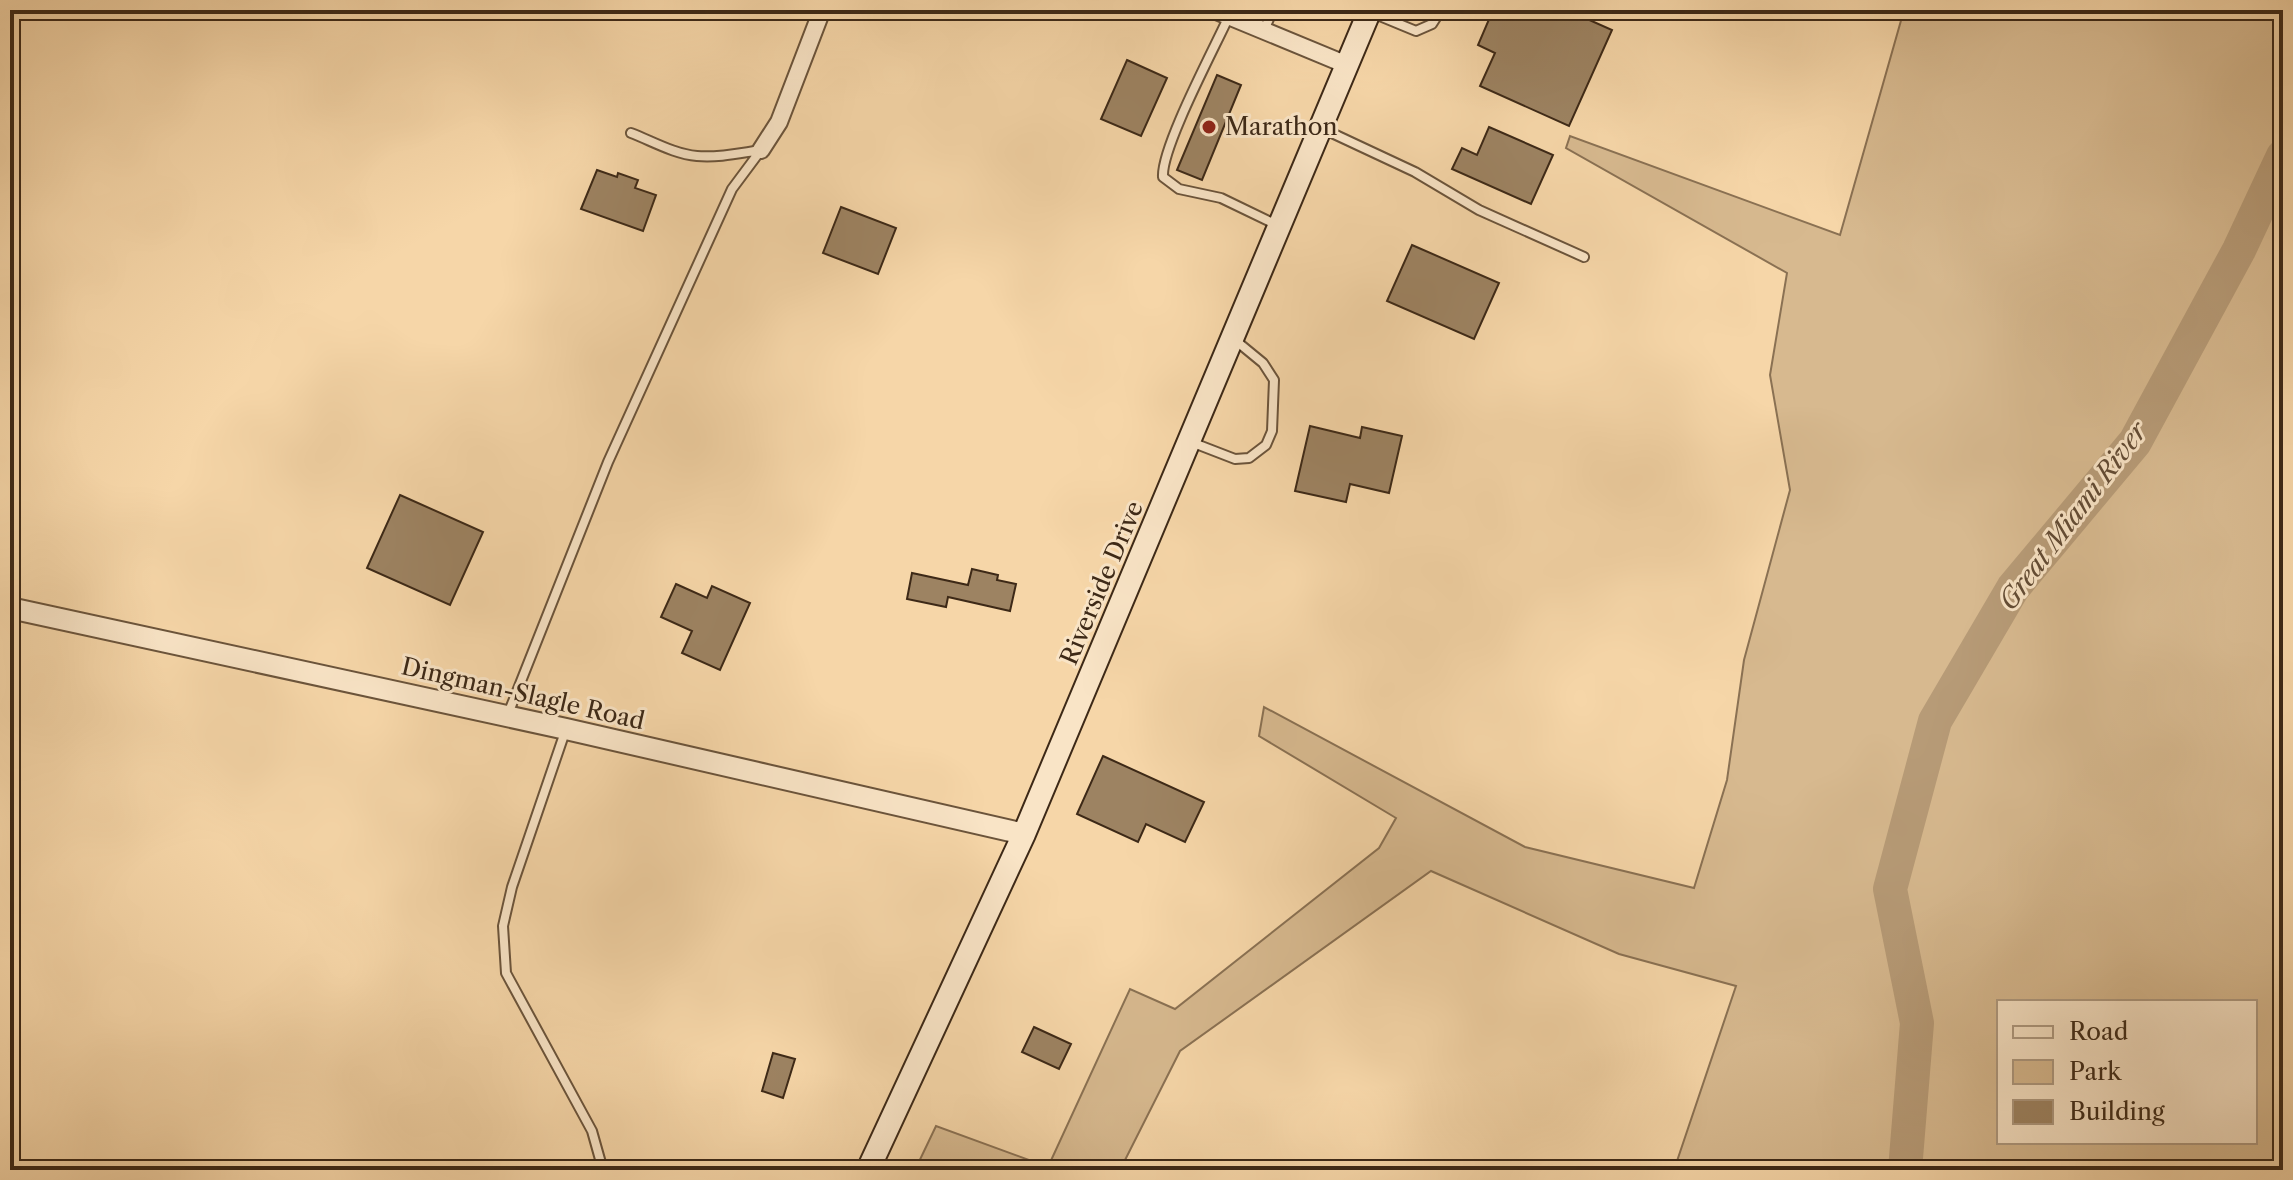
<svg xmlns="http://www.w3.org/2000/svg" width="2293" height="1180" font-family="'Libre Caslon Text',serif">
<rect width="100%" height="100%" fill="#f6d6a8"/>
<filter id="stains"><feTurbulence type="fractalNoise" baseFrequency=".0025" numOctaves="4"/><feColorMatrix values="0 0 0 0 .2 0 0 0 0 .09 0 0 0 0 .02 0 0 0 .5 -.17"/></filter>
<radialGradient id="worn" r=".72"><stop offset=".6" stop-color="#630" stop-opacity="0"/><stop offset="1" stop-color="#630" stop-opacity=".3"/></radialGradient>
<path fill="#d7b98f" stroke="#8a7153" stroke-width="2" fill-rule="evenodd" d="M 1904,10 L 2283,10 L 2283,1151 L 2278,1170 L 1674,1170 L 1736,986 L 1619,954 L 1431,871 L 1180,1051 L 1120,1170 L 915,1170 L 936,1126 L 1048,1167 L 1130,989 L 1175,1009 L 1379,848 L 1396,818 L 1259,736 L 1264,707 L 1525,847 L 1694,888 L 1727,780 L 1744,660 L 1790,490 L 1770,375 L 1787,273 L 1566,148 L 1570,136 L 1840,235 ZM 1999,1002 L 2255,1002 L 2255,1142 L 1999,1142 Z"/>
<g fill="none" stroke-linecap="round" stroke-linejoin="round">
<path stroke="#b79b77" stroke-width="34" d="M 1905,1170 L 1917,1023 L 1890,889 L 1935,721 L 2013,588 L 2135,442 L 2239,250 L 2283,156"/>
</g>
<path fill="#9d8362" stroke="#3d2917" stroke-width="2" d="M 1493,10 L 1567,10 L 1612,30 L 1569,126 L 1480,86 L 1495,53 L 1478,45 Z
M 1127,60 L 1167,78 L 1141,136 L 1101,119 Z
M 1217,75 L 1241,85 L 1202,180 L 1177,170 Z
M 1489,127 L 1553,155 L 1531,204 L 1452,169 L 1462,148 L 1477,155 Z
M 597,170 L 617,177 L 618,173 L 638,180 L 635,188 L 656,195 L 643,231 L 581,209 Z
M 841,207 L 896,228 L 878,274 L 823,253 Z
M 1412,245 L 1499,283 L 1474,339 L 1387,301 Z
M 1310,426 L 1360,438 L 1362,427 L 1402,436 L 1389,493 L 1350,484 L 1346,502 L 1295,491 Z
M 400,495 L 483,532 L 450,605 L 367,568 Z
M 972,569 L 998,575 L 997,580 L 1016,584 L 1010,611 L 948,597 L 946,607 L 907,599 L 912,573 L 968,585 Z
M 676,584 L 707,598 L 712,586 L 750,603 L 720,670 L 682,653 L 692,631 L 661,617 Z
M 1103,756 L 1204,802 L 1185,842 L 1146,824 L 1138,842 L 1077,814 Z
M 1034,1027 L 1071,1044 L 1059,1069 L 1022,1052 Z
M 773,1053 L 795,1059 L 783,1098 L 762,1091 Z"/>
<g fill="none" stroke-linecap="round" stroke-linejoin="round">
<g stroke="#6b543b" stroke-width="12">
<path id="service" d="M 1370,12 L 1416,31 L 1432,24 L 1441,10
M 1229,16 C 1214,49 1161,148 1163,177 L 1179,189 L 1221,198 L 1279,226
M 1264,30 L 1273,10
M 1321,128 L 1415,172 L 1479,210 L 1584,257
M 631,133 C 652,141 674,154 697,156 C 718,158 740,153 761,150
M 1191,442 L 1235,459 L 1249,458 L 1266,445 L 1272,431 L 1274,380 L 1263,363 L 1235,340
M 508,714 L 608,462 L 732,189 L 761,150
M 566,729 L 512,887 L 503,926 L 506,973 L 592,1131 L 603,1170"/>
</g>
<g stroke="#6b543b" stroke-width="20">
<path id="minor" d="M 1214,10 L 1347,65
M 761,150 L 779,122 L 822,10"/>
</g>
<g stroke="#6b543b" stroke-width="24">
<path id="tertiary" d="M 10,608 L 566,729 L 1024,834"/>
</g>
<g stroke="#3d2917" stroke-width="26">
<path id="secondary" d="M 868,1170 L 1024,834 L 1370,10"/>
</g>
<use href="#service" stroke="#f9e4c6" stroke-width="8"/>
<use href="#minor" stroke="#f9e4c6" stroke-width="16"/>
<use href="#tertiary" stroke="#f9e4c6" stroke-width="20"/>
<use href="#secondary" stroke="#f9e4c6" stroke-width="22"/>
</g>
<circle fill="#8f2418" stroke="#f9e4c6" stroke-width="3" cx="1209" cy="127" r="8"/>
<g text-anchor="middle" stroke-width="6" stroke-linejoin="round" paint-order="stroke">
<g font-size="24" fill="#3d2917" stroke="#f9e4c6" text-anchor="start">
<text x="1225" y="135">Marathon</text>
</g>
<g font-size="24" fill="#3d2917" stroke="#f9e4c6">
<text transform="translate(1102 583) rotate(-67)" y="8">Riverside Drive</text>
<text transform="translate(523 694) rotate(13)" y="8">Dingman-Slagle Road</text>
</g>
<g font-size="26" font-style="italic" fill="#624b34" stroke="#f9e4c6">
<text transform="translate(2073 516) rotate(-53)" y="9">Great Miami River</text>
</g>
</g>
<rect width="2293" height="1180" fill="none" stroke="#f6d6a8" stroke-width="40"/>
<rect x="12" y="12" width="2269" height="1156" fill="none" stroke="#3d2917" stroke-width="4"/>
<rect x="20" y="20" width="2253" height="1140" fill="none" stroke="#3d2917" stroke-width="2"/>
<rect x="1997" y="1000" width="260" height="144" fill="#f9e4c6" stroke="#ae9980" stroke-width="2"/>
<rect x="2013" y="1026" width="40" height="12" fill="#f9e4c6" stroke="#ae9980" stroke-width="2"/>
<text x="2069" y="1040" font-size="24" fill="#3d2917">Road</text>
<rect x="2013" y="1060" width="40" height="24" fill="#d7b98f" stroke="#ae9980" stroke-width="2"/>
<text x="2069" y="1080" font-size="24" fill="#3d2917">Park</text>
<rect x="2013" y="1100" width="40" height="24" fill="#9d8362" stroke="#ae9980" stroke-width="2"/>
<text x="2069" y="1120" font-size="24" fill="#3d2917">Building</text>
<rect width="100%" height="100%" filter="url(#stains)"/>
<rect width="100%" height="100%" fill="url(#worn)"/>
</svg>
